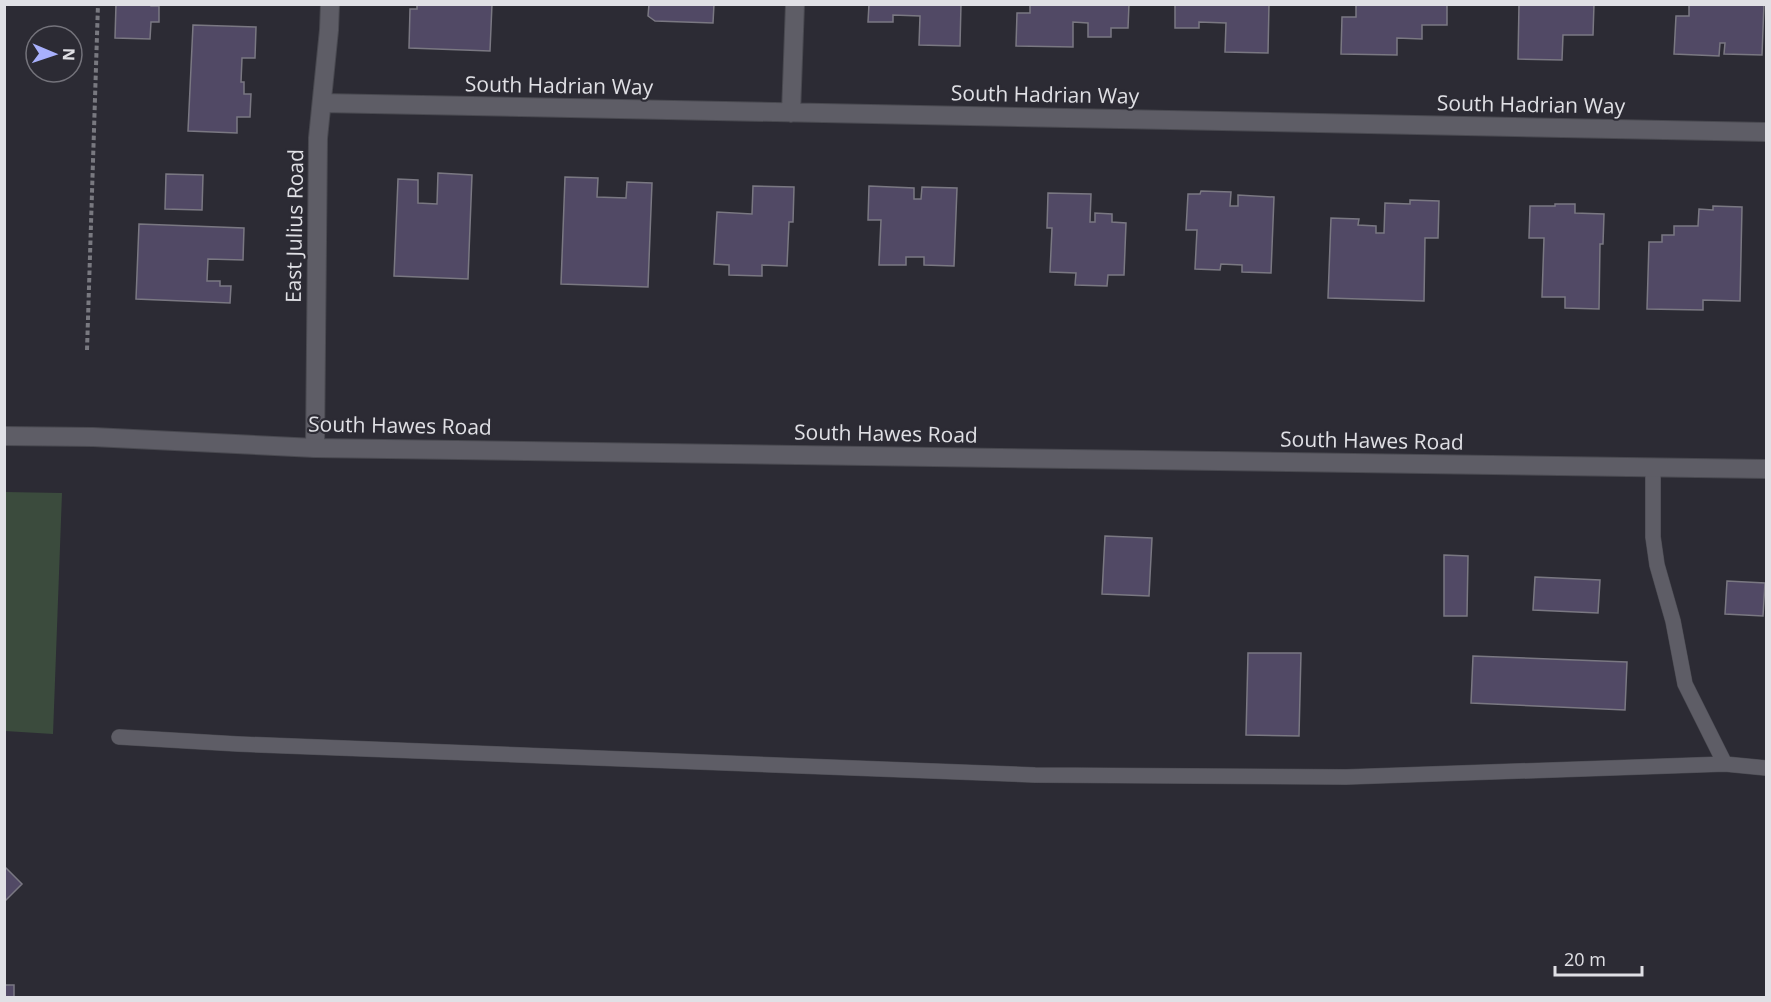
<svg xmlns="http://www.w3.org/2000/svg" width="1771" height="1002" font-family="'Open Sans',sans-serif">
<rect width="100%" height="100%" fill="#2c2b34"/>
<path fill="#3b4b3d" d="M 5,492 L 62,493 L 53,734 L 5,731 Z"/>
<path fill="#514965" stroke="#7a7882" stroke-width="1.5" d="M 116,4 L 151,4 L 151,6 L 159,6 L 159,22 L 151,22 L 150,39 L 115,38 Z
M 417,4 L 492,4 L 490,51 L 409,48 L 410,9 L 417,9 Z
M 714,4 L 713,23 L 655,21 L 648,16 L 649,4 Z
M 869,4 L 961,4 L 960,46 L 919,45 L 920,16 L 893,15 L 893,22 L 868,22 Z
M 1030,4 L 1129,4 L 1128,28 L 1111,28 L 1111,37 L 1088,37 L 1088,23 L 1073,22 L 1073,47 L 1016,46 L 1017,13 L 1030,13 Z
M 1175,4 L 1269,4 L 1268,53 L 1225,52 L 1226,23 L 1199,22 L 1199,28 L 1175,28 Z
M 1356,4 L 1447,4 L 1447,25 L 1422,25 L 1422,39 L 1397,38 L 1397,55 L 1341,54 L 1342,17 L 1356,17 Z
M 1519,4 L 1594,4 L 1593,35 L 1563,35 L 1562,60 L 1518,59 Z
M 1689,4 L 1764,4 L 1762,55 L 1724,54 L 1725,43 L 1720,43 L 1719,56 L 1674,54 L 1676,16 L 1689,16 Z
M 193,25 L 256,27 L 255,58 L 242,58 L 241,82 L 244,82 L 244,94 L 251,94 L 250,117 L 237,117 L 237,133 L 188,131 Z
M 438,173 L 472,175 L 468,279 L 394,276 L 398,179 L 418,180 L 418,203 L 437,204 Z
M 166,174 L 203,175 L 202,210 L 165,209 Z
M 565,177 L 598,178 L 597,197 L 626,198 L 627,182 L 652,183 L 648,287 L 561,284 Z
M 753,186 L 794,187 L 793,222 L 789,222 L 787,266 L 762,265 L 762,276 L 729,275 L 729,265 L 714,264 L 717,212 L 752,214 Z
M 869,186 L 914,188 L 914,199 L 921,199 L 922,187 L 957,188 L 954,266 L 924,265 L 924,257 L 906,257 L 906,265 L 879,265 L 881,220 L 868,220 Z
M 1201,191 L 1231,192 L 1230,206 L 1238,206 L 1238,195 L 1274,197 L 1271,273 L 1242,272 L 1242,265 L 1221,264 L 1220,270 L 1195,269 L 1197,230 L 1186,230 L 1188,194 L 1200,194 Z
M 1048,193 L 1091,194 L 1090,222 L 1095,222 L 1095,213 L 1112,214 L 1112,222 L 1126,223 L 1124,275 L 1108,275 L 1107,286 L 1075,285 L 1076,273 L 1050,272 L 1052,228 L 1047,228 Z
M 1410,200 L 1439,201 L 1438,238 L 1425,238 L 1424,301 L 1328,298 L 1331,218 L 1359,219 L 1358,225 L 1376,226 L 1376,233 L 1384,233 L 1385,203 L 1410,204 Z
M 1555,204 L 1575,204 L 1575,213 L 1604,214 L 1603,244 L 1600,244 L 1599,309 L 1565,308 L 1565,297 L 1542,297 L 1544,238 L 1529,238 L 1530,206 L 1555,206 Z
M 1713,206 L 1742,207 L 1740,301 L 1703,300 L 1703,310 L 1647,309 L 1649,242 L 1662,242 L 1662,235 L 1674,235 L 1674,226 L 1698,226 L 1699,209 L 1713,210 Z
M 139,224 L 244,228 L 243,260 L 208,259 L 207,281 L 220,281 L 220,286 L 231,286 L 230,303 L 136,299 Z
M 1105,536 L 1152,538 L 1149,596 L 1102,594 Z
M 1444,555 L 1468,556 L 1467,616 L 1444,616 Z
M 1535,577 L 1600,580 L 1598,613 L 1533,610 Z
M 1727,581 L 1765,583 L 1763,616 L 1725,614 Z
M 1248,653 L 1301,653 L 1299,736 L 1246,735 Z
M 1473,656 L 1627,662 L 1625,710 L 1471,703 Z
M 4,866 L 22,884 L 4,902 Z
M 4,985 L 14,985 L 14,998 L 4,998 Z"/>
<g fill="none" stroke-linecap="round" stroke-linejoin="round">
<g stroke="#494950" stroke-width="16">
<path id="lane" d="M 1653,467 L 1653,537 L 1657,565 L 1673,621 L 1685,684 L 1725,764 L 1766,768
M 119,737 L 238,744 L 1035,775 L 1346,777 L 1725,764"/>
</g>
<g stroke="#494950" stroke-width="20">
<path id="street" d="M 322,103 L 1766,132
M 791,113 L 795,4
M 315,448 L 318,138 L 329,30 L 330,4"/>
</g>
<g stroke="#494950" stroke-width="20">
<path id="secondary" d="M 4,436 L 93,437 L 315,448 L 1766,469"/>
</g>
<path stroke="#797980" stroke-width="4" stroke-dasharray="4.5 3" stroke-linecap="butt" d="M 87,350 L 98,4"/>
<use href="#lane" stroke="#5e5d66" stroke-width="15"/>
<use href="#street" stroke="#5e5d66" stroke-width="18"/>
<use href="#secondary" stroke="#5e5d66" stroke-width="18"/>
</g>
<g text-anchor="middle" stroke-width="4.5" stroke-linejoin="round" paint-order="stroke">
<g font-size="21" fill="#e0e0e5" stroke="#2c2b34">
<text transform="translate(559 86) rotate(1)" y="7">South Hadrian Way</text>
<text transform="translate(1045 95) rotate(1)" y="7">South Hadrian Way</text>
<text transform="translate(1531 105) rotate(1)" y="7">South Hadrian Way</text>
<text transform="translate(295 226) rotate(-89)" y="7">East Julius Road</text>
<text transform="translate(400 426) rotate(1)" y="7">South Hawes Road</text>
<text transform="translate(886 434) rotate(1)" y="7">South Hawes Road</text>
<text transform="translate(1372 441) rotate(1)" y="7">South Hawes Road</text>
</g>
</g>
<rect width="1771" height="1002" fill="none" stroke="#e0e0e5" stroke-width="12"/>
<g transform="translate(54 54) rotate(92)"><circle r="28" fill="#2c2b34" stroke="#74737b" stroke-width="1.5"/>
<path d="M0-4.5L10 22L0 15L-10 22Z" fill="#a8b0fc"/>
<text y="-9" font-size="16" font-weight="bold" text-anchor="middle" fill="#e0e0e5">N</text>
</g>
<path d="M1555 966v9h87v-9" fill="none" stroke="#e0e0e5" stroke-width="3"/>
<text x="1564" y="966" font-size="18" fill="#e0e0e5" stroke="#2c2b34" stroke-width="4.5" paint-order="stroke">20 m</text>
</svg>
